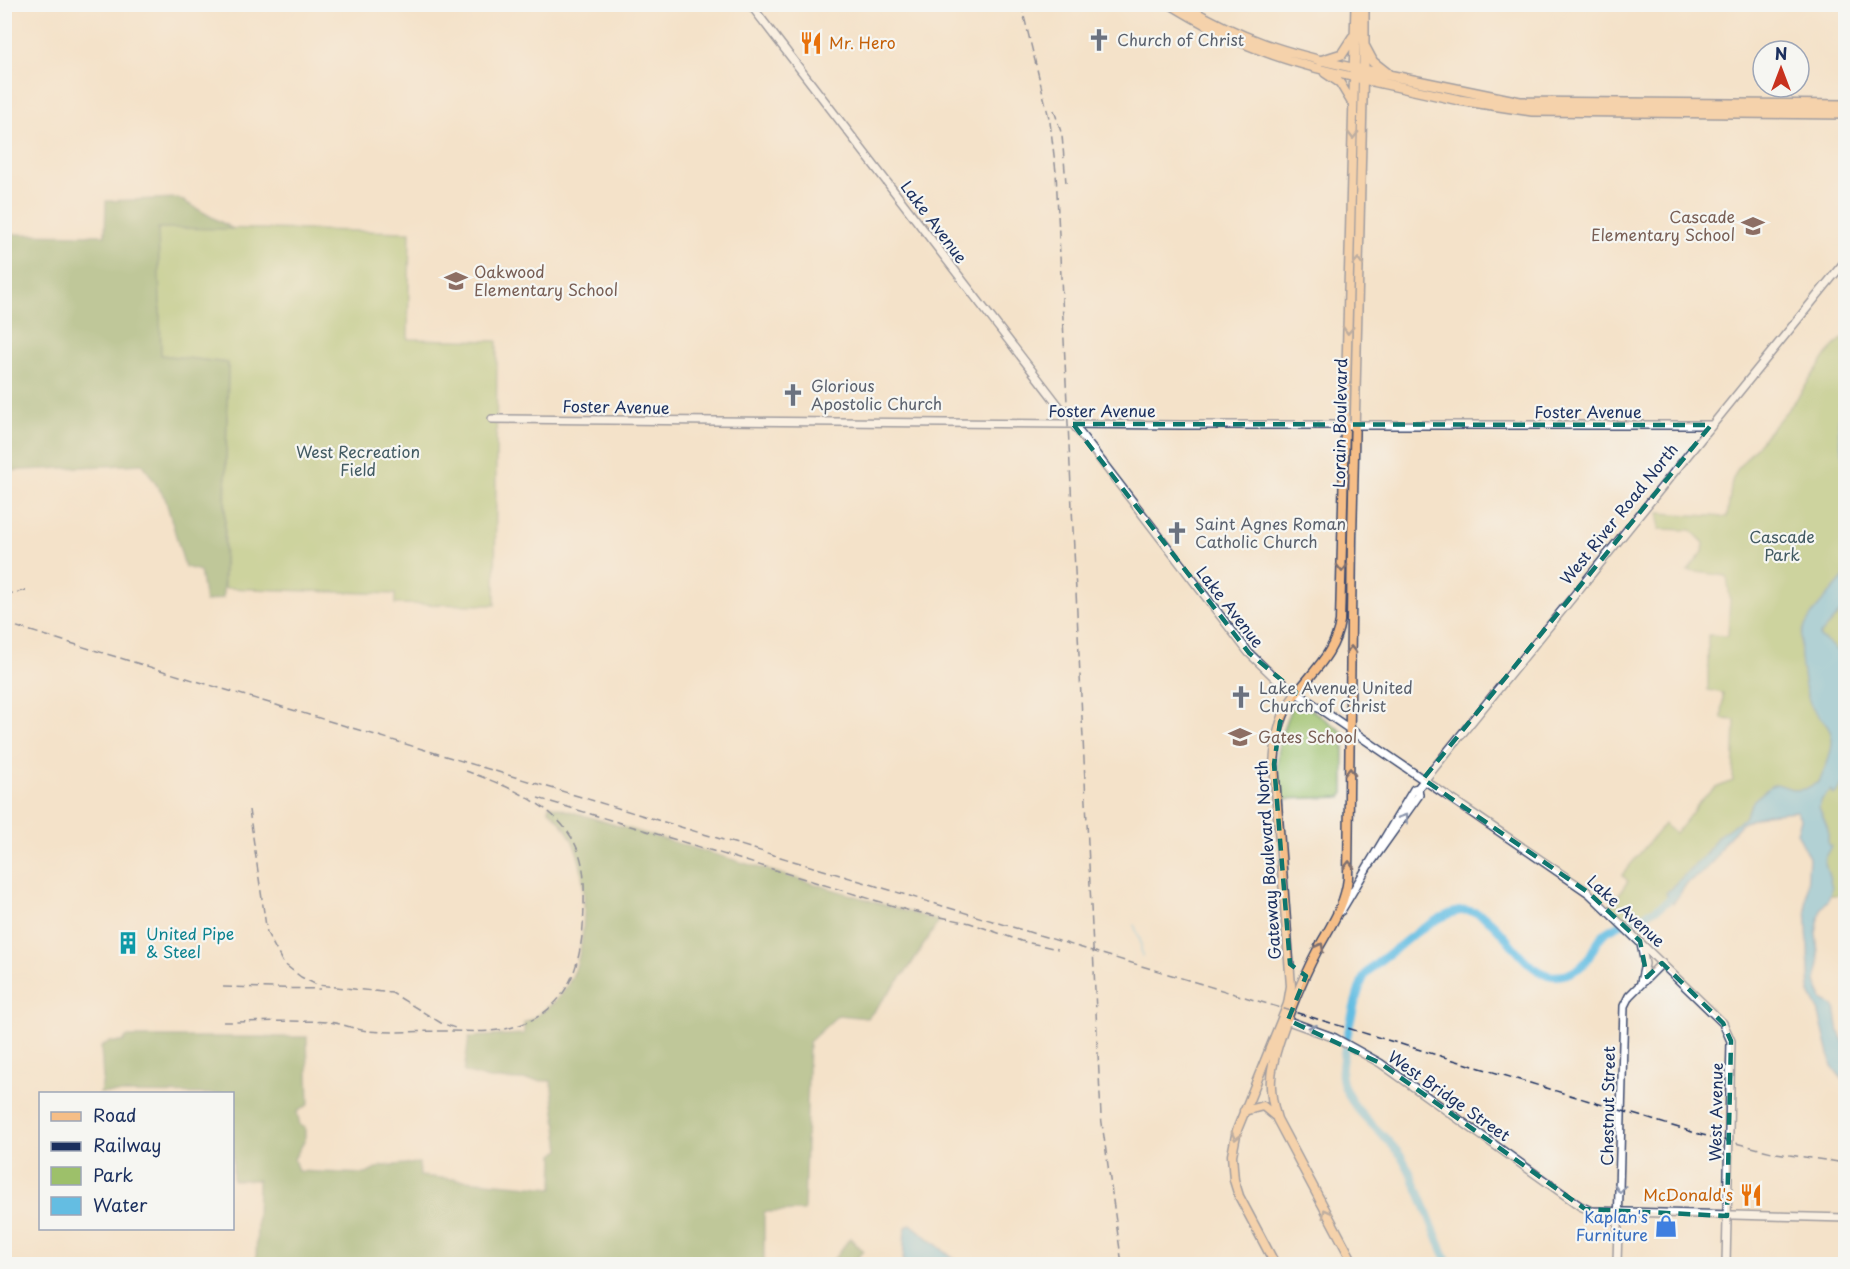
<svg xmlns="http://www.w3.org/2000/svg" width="1850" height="1269" font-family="'Playpen Sans',sans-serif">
<rect width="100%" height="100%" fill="#f6f6f2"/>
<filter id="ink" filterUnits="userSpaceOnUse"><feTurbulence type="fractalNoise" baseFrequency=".0167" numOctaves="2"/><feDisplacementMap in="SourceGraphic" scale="12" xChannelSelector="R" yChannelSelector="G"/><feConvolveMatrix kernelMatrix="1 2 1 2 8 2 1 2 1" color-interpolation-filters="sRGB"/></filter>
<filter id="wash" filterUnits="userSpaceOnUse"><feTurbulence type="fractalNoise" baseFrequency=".008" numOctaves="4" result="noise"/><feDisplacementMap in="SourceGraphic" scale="24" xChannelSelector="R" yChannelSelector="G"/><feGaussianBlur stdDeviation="1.35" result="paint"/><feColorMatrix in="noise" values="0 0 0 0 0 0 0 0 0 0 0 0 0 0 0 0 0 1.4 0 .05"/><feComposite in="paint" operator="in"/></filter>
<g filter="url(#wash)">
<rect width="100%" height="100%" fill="#f4e2c9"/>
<path fill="#9dc06a" stroke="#5c7864" stroke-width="1.5" d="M 158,227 L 410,232 L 408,339 L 497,341 L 495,605 L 395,604 L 395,594 L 224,588 L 228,363 L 161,355 Z
M 1845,336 L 1845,895 L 1815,895 L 1808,801 L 1761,806 L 1721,840 L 1668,902 L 1648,915 L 1628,923 L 1610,907 L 1628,881 L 1622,875 L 1664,824 L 1675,833 C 1698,810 1698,792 1733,781 L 1735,720 L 1722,719 L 1723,693 L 1708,690 L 1708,635 L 1728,636 L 1730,599 L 1727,576 L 1688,571 L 1703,552 L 1704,543 L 1691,530 L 1659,529 L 1659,513 L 1727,517 L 1732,481 L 1738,468 L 1795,401 L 1828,353 Z
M 1294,702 L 1302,703 L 1344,733 L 1344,793 L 1341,797 L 1282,799 C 1272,765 1279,733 1294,702 Z"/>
<path fill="#7ea65e" stroke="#4c6a5e" stroke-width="1.5" d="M 178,198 L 233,229 L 158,228 L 161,355 L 228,363 L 223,598 L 205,602 L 200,571 L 185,567 L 165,498 L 143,464 L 5,471 L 5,234 L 105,235 L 106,201 Z
M 549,805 L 939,921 L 909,968 L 868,1018 L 838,1015 L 809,1042 L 804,1211 L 764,1212 L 764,1264 L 256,1264 L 258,1180 L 233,1180 L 232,1094 L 100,1093 L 103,1079 L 101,1047 L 108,1042 L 123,1042 L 126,1037 L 307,1037 L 309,1104 L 297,1112 L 300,1125 L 305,1128 L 305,1140 L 294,1159 L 298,1171 L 366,1174 L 382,1166 L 419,1163 L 420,1176 L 553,1188 L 554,1155 L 560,1150 L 551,1081 L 489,1079 L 464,1072 L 469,1037 L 524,1034 L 524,1023 C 575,997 583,960 584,907 C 584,869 579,837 549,810 Z
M 850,1238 L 863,1251 L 852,1264 L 830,1264 Z"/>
<path fill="#64bde2" stroke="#4076a0" stroke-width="1.5" d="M 1845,387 L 1845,462 C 1837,436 1836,413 1845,387 Z
M 1845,576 L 1845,607 L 1819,636 L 1840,653 L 1845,649 L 1845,644 L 1846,780 L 1835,794 L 1833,795 L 1831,790 L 1822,799 L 1819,807 L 1828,829 L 1828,845 L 1831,846 L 1824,859 L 1832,888 L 1828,900 L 1821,908 L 1816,933 L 1819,963 L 1816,981 L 1822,999 L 1835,1007 L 1839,1032 L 1845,1045 L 1845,1082 L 1832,1067 L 1818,1009 L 1810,993 L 1806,903 L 1809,858 L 1797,832 L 1801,819 L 1796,811 L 1765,814 L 1742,823 L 1723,844 L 1714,861 L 1700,875 L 1687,883 L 1673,904 L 1666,893 L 1704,856 L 1718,836 L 1744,818 L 1754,800 L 1771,786 L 1777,784 L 1795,790 L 1805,789 L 1819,782 C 1825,769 1833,753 1832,738 C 1830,723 1816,716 1810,703 C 1804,689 1797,645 1803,631 C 1812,609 1831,594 1845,576 Z
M 911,1224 L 954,1259 L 969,1264 L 903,1264 L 905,1228 Z"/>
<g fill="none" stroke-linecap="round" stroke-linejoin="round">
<path stroke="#64bde2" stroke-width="1.5" d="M 1134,925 L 1140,939 L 1142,956"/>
<path stroke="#64bde2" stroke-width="8" d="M 1449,1264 C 1432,1231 1423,1194 1404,1161 C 1395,1144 1369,1124 1356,1107 C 1350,1099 1343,1088 1342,1078 C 1339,1064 1357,990 1364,977 C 1371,965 1389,955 1398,947 C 1413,934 1450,907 1470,911 C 1509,917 1528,1002 1579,968 C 1592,960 1594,940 1606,932 C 1630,916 1657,917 1676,892"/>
</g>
</g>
<g filter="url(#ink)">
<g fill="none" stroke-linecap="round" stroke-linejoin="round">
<g stroke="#3c4a6e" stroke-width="10">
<path id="minor" d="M 750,4 L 1249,653 L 1275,678 L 1589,893 L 1723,1023 L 1731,1041 L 1726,1264
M 492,419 L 1182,425 L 1711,425
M 1418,788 L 1846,260
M 1341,911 L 1414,789 L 1418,788 L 1419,795 L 1412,805 L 1370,864
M 1641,944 L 1645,964 L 1641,982
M 1283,1019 L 1335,1038 L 1380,1063 L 1580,1206 L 1591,1211 L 1846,1218
M 1617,1264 L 1624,1006 L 1629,996 L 1662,963"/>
</g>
<g stroke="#3c4a6e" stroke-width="11">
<path id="major" d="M 1170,4 C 1235,44 1280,61 1354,77 L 1340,621 C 1335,656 1309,674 1291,701 C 1278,721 1276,741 1274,764 L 1291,986 L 1288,1004 L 1237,1130 L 1232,1155 L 1234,1180 L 1239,1196 L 1275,1264
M 1181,4 C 1243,40 1285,53 1354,68
M 1325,73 L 1340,83 L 1352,103
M 1244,1111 L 1263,1106 L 1275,1116
M 1354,1264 L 1277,1119 C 1273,1106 1270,1093 1271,1079 C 1272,1049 1303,977 1318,949 C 1331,925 1345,906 1348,878 L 1352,538 L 1363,79"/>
</g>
<g stroke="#3c4a6e" stroke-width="12">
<path id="highway" d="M 1356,4 L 1354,77 L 1459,100 L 1532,111 L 1846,114
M 1365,47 L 1373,62 L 1387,73
M 1320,61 L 1342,54 L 1353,37
M 1354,68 L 1520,102 L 1846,105
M 1364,74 L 1364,4"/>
</g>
<use href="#minor" stroke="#fff" stroke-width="7"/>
<use href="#major" stroke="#f6be87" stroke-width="8"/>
<use href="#highway" stroke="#f6be87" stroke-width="9"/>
<path stroke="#1b2f5e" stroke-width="1.5" stroke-dasharray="9 4.5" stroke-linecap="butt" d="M 1021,4 L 1050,122 L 1056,172 L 1101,1116 L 1122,1264
M 1054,110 L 1062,135 L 1066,183
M 4,595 L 27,590
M 4,623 L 1699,1134 L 1776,1153 L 1846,1163
M 538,798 L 907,910 L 970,923 L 1021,941 L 1058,949
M 249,810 L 267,933 L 283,963 L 301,977 L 317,985 L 392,993 L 441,1023 L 455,1028
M 223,987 L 320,989
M 223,1022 C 258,1022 294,1020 328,1022 C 342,1023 355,1030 368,1031 C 394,1033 420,1031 446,1031 C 465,1031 485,1033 505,1029 C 581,1013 585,945 584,881 C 582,815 519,790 466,771"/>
</g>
<defs><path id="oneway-chevron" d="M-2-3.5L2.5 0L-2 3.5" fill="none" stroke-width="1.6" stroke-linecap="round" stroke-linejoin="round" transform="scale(1.5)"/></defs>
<g stroke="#7e6f70">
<use href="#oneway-chevron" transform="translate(1353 135) rotate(91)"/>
<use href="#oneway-chevron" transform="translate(1358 262) rotate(-88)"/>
<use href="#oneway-chevron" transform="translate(1348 330) rotate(92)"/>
<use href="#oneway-chevron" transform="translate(1342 568) rotate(91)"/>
<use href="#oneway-chevron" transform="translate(1351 650) rotate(-90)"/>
<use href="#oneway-chevron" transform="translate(1350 772) rotate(-89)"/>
<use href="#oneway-chevron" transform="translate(1349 865) rotate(-89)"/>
<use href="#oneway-chevron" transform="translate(1320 947) rotate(-61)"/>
<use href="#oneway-chevron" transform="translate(1236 1136) rotate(105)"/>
<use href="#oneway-chevron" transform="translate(1326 1213) rotate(-118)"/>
</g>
<g stroke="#8d97ae">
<use href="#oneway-chevron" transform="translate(1404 818) rotate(-57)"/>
<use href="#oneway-chevron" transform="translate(1312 1029) rotate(-160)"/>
<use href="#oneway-chevron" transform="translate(1620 1189) rotate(92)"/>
</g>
</g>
<path d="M0 0H1850V1269H0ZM 1073,424 L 1711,425 L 1423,779 L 1589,893 L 1640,941 L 1647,977 L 1662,963 L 1723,1023 L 1731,1041 L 1727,1216 L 1585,1209 L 1380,1063 L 1288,1020 L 1306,976 L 1290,964 L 1274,764 L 1280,722 L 1296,692 L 1249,653 Z" fill="#f4e2c9" fill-opacity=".55" fill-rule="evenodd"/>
<path fill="none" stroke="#0f766e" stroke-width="4.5" stroke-dasharray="12 8" stroke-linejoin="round" d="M 1073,424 L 1711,425 L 1423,779 L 1589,893 L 1640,941 L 1647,977 L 1662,963 L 1723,1023 L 1731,1041 L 1727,1216 L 1585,1209 L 1380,1063 L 1288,1020 L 1306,976 L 1290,964 L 1274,764 L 1280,722 L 1296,692 L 1249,653 Z"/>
<defs>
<g id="church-bare" transform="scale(1.8)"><path d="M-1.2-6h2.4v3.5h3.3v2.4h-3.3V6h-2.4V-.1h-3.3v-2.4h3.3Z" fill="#6b7280" stroke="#f6f6f2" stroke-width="2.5" paint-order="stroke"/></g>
<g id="restaurant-bare" transform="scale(1.8)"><path d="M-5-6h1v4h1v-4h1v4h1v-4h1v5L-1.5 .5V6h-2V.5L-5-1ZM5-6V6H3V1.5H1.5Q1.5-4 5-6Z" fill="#e8710a" stroke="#f6f6f2" stroke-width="2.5" paint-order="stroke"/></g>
<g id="school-bare" transform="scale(1.8)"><path d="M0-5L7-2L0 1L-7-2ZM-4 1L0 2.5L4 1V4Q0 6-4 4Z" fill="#8d6e63" stroke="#f6f6f2" stroke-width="2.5" paint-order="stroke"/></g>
<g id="building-bare" transform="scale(1.8)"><path d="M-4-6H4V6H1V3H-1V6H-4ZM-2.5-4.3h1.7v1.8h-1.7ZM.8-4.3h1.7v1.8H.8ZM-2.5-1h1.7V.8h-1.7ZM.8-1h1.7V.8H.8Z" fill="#0f9aa8" stroke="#f6f6f2" stroke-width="2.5" paint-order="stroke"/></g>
<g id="shop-bare" transform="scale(1.8)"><path d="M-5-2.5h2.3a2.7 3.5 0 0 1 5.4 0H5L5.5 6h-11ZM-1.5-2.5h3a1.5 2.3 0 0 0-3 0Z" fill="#3f7fe0" stroke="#f6f6f2" stroke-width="2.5" paint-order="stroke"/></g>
</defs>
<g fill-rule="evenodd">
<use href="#church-bare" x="1099" y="40"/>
<use href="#restaurant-bare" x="811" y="43"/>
<use href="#school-bare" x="1753" y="226"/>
<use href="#school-bare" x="456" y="281"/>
<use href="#church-bare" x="793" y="395"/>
<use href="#church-bare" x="1177" y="533"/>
<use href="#church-bare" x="1241" y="697"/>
<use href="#school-bare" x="1240" y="737"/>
<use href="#building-bare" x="128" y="943"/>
<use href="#restaurant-bare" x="1751" y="1195"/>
<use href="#shop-bare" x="1666" y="1226"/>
</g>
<g text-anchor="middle" stroke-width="4.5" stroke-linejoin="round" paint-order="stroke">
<g font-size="16" fill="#5b616d" stroke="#f6f6f2" text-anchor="start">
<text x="1117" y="46">Church of Christ</text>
<text x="811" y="392">Glorious<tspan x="811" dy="18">Apostolic Church</tspan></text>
<text x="1195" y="530">Saint Agnes Roman<tspan x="1195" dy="18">Catholic Church</tspan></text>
<text x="1259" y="694">Lake Avenue United<tspan x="1259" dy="18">Church of Christ</tspan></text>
</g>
<g font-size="16" fill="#c56008" stroke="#f6f6f2" text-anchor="start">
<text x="829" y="49">Mr. Hero</text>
<text x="1733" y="1201" text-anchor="end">McDonald's</text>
</g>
<g font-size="16" fill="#785e54" stroke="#f6f6f2" text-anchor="start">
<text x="1735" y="223" text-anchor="end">Cascade<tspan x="1735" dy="18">Elementary School</tspan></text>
<text x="474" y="278">Oakwood<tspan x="474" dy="18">Elementary School</tspan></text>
<text x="1258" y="743">Gates School</text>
</g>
<g font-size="16" fill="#1b2f5e" stroke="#f6f6f2">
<text transform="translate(934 222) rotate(53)" y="6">Lake Avenue</text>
<text transform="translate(616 407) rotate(1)" y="6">Foster Avenue</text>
<text x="1102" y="417">Foster Avenue</text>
<text x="1588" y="418">Foster Avenue</text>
<text transform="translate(1340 423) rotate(-89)" y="6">Lorain Boulevard</text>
<text transform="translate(1619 514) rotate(-51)" y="6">West River Road North</text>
<text transform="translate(1230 607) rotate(52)" y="6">Lake Avenue</text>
<text transform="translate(1268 860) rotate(-94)" y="6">Gateway Boulevard North</text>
<text transform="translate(1626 911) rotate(42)" y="6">Lake Avenue</text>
<text transform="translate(1449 1096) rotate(35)" y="6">West Bridge Street</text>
<text transform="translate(1608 1106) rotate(-89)" y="6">Chestnut Street</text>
<text transform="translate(1716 1112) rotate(-89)" y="6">West Avenue</text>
</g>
<g font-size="16" fill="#425a62" stroke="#f6f6f2">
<text x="358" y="458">West Recreation<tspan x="358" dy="18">Field</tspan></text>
<text x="1782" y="543">Cascade<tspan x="1782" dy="18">Park</tspan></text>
</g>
<g font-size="16" fill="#0d838f" stroke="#f6f6f2" text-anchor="start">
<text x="146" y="940">United Pipe<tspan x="146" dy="18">&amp; Steel</tspan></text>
</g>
<g font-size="16" fill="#366cbe" stroke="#f6f6f2" text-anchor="end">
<text x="1648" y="1223">Kaplan's<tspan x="1648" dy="18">Furniture</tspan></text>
</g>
</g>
<rect width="1850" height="1269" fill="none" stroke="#f6f6f2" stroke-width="24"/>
<rect x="39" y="1092" width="195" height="138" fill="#f6f6f2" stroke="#9ea6b7" stroke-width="1.5"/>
<rect x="51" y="1112" width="30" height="9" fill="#f6be87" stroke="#9ea6b7" stroke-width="1.5"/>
<text x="93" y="1122" font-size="18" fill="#1b2f5e">Road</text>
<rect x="51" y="1142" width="30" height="9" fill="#1b2f5e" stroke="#9ea6b7" stroke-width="1.5"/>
<text x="93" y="1152" font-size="18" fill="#1b2f5e">Railway</text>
<rect x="51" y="1167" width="30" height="18" fill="#9dc06a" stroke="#9ea6b7" stroke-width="1.5"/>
<text x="93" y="1182" font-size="18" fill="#1b2f5e">Park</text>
<rect x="51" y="1197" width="30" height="18" fill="#64bde2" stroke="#9ea6b7" stroke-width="1.5"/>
<text x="93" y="1212" font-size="18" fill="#1b2f5e">Water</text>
<g transform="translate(1781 69)"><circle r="28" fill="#f6f6f2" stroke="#9ea6b7" stroke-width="1.5"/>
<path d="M0-4.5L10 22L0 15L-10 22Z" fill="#c8321e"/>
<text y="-9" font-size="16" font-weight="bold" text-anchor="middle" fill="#1b2f5e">N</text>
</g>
</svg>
